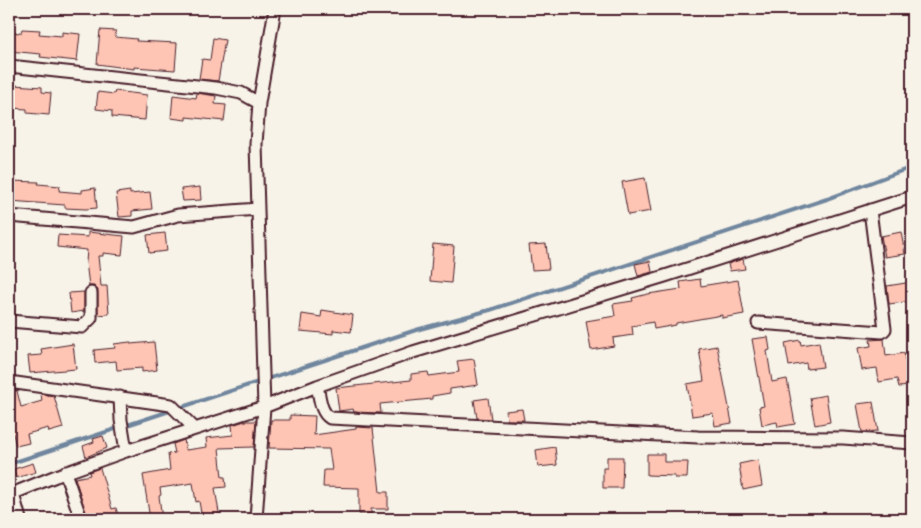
<svg xmlns="http://www.w3.org/2000/svg" width="921" height="528" font-family="Itim,sans-serif">
<rect width="100%" height="100%" fill="#f7f3e8"/>
<filter id="ink" filterUnits="userSpaceOnUse"><feTurbulence type="fractalNoise" baseFrequency=".02" numOctaves="2"/><feDisplacementMap in="SourceGraphic" scale="10" xChannelSelector="R" yChannelSelector="G"/><feConvolveMatrix kernelMatrix="1 2 1 2 8 2 1 2 1" color-interpolation-filters="sRGB"/></filter>
<g filter="url(#ink)">
<g fill="none" stroke-linecap="round" stroke-linejoin="round">
<path stroke="#70869e" stroke-width="4" d="M 9,464 L 416,330 L 490,310 L 827,199 L 912,167"/>
</g>
<path fill="#fec5b4" stroke="#4a1f2b" d="M 22,29 L 40,30 L 39,34 L 62,36 L 62,32 L 80,34 L 77,61 L 40,57 L 41,54 L 9,51 L 9,32 L 21,33 Z
M 100,30 L 116,31 L 115,37 L 137,39 L 136,41 L 177,43 L 175,70 L 134,67 L 134,69 L 97,64 Z
M 213,38 L 225,40 L 218,81 L 199,79 L 202,59 L 210,60 Z
M 14,85 L 42,87 L 42,92 L 51,93 L 49,115 L 27,113 L 27,109 L 11,108 Z
M 115,91 L 147,95 L 145,120 L 112,117 L 112,111 L 96,109 L 98,92 L 114,94 Z
M 197,93 L 216,96 L 215,104 L 226,105 L 224,121 L 186,117 L 186,120 L 171,118 L 173,95 L 196,98 Z
M 645,178 L 651,211 L 628,215 L 622,182 Z
M 9,181 L 39,182 L 38,184 L 60,186 L 59,191 L 82,193 L 82,190 L 95,188 L 97,208 L 86,209 L 65,208 L 65,205 L 9,201 Z
M 200,187 L 201,200 L 183,201 L 181,189 Z
M 130,191 L 130,194 L 150,192 L 152,209 L 132,211 L 132,216 L 119,217 L 116,193 Z
M 88,232 L 124,236 L 122,255 L 103,253 L 103,256 L 98,256 L 101,286 L 107,286 L 109,314 L 98,315 L 98,290 L 94,286 L 89,286 L 86,262 L 87,250 L 57,247 L 58,235 L 88,237 Z
M 901,232 L 905,254 L 885,257 L 881,236 Z
M 165,233 L 167,251 L 149,253 L 147,235 Z
M 433,244 L 454,246 L 451,283 L 430,281 Z
M 546,244 L 549,269 L 532,270 L 529,245 Z
M 743,259 L 745,269 L 730,271 L 728,264 Z
M 650,261 L 652,272 L 638,276 L 635,264 Z
M 700,279 L 701,286 L 738,280 L 744,314 L 722,318 L 722,315 L 676,323 L 676,325 L 654,329 L 653,322 L 632,326 L 633,335 L 613,338 L 614,346 L 591,350 L 586,321 L 615,316 L 613,304 L 633,301 L 632,298 L 648,294 L 681,289 L 680,282 Z
M 912,282 L 912,301 L 889,304 L 887,286 Z
M 84,292 L 84,311 L 71,313 L 69,293 Z
M 322,310 L 353,315 L 351,332 L 333,330 L 333,334 L 300,331 L 302,314 L 321,317 Z
M 768,337 L 770,350 L 767,351 L 772,382 L 787,379 L 795,424 L 778,427 L 777,422 L 762,425 L 759,407 L 764,406 L 752,339 Z
M 884,339 L 886,356 L 904,353 L 909,386 L 899,387 L 897,379 L 879,382 L 877,368 L 862,370 L 858,348 L 871,346 L 870,340 Z
M 800,340 L 801,345 L 819,342 L 823,367 L 807,369 L 806,363 L 789,366 L 785,343 Z
M 130,342 L 130,344 L 154,342 L 157,370 L 142,372 L 142,368 L 117,370 L 116,361 L 95,363 L 94,350 L 115,348 L 114,344 Z
M 73,344 L 76,369 L 30,373 L 28,356 L 42,355 L 41,349 Z
M 717,346 L 732,423 L 715,426 L 713,413 L 692,416 L 687,384 L 704,381 L 699,349 Z
M 474,359 L 478,385 L 450,389 L 450,393 L 432,396 L 432,399 L 380,404 L 381,413 L 354,412 L 353,409 L 339,411 L 336,388 L 411,380 L 411,374 L 428,372 L 429,376 L 459,372 L 457,361 Z
M 9,390 L 17,391 L 21,407 L 42,401 L 41,394 L 54,396 L 63,428 L 49,432 L 48,428 L 27,434 L 29,443 L 16,446 L 10,422 L 12,421 L 9,408 Z
M 826,395 L 830,422 L 815,425 L 810,398 Z
M 488,398 L 491,419 L 477,418 L 474,400 Z
M 873,402 L 878,431 L 862,432 L 857,404 Z
M 522,409 L 524,420 L 507,420 L 506,411 Z
M 290,415 L 315,416 L 314,435 L 356,429 L 356,427 L 373,428 L 380,492 L 388,492 L 388,509 L 371,509 L 371,514 L 359,514 L 359,488 L 323,487 L 324,470 L 332,470 L 329,449 L 269,448 L 271,420 L 290,420 Z
M 245,421 L 256,421 L 254,447 L 219,448 L 222,477 L 225,477 L 226,487 L 215,488 L 220,519 L 202,519 L 199,501 L 196,502 L 193,483 L 160,488 L 161,495 L 159,496 L 162,519 L 150,519 L 143,475 L 170,470 L 168,454 L 175,453 L 173,444 L 184,440 L 186,450 L 207,447 L 206,438 L 233,435 L 232,425 Z
M 103,436 L 107,448 L 86,457 L 83,446 L 94,442 L 93,439 Z
M 555,447 L 557,465 L 538,467 L 536,450 Z
M 647,454 L 664,454 L 664,462 L 688,462 L 687,478 L 675,478 L 675,476 L 647,475 Z
M 607,457 L 623,457 L 622,488 L 603,488 L 603,468 L 607,468 Z
M 758,460 L 762,486 L 743,490 L 739,464 Z
M 33,463 L 36,472 L 16,478 L 14,469 Z
M 100,468 L 112,509 L 116,508 L 119,519 L 88,519 L 75,478 L 90,475 L 89,472 Z"/>
<g fill="none" stroke-linecap="round" stroke-linejoin="round">
<g stroke="#4a1f2b" stroke-width="15">
<path id="street" d="M 9,66 L 216,88 L 241,93 L 259,103
M 9,216 L 134,227 L 178,215 L 258,209
M 9,321 L 82,327 L 91,318 L 91,293
M 758,323 L 882,332 L 885,329 L 870,210
M 9,382 L 171,405 L 195,429
M 317,386 C 320,397 320,412 330,418 L 698,437 L 843,438 L 912,443
M 120,397 L 121,420 L 126,451
M 65,472 L 81,519
M 13,494 L 20,519
M 9,495 L 56,476 L 126,451 L 264,407 L 317,386 L 413,352 L 665,276 L 912,197
M 256,519 L 264,407 L 256,144 L 259,103 L 275,9"/>
</g>
<use href="#street" stroke="#f7f3e8" stroke-width="11"/>
</g>
</g>
<rect width="921" height="528" fill="none" stroke="#f7f3e8" stroke-width="30"/>
<rect x="15" y="15" width="891" height="498" fill="none" stroke="#4a1f2b" stroke-width="2" filter="url(#ink)"/>
</svg>
